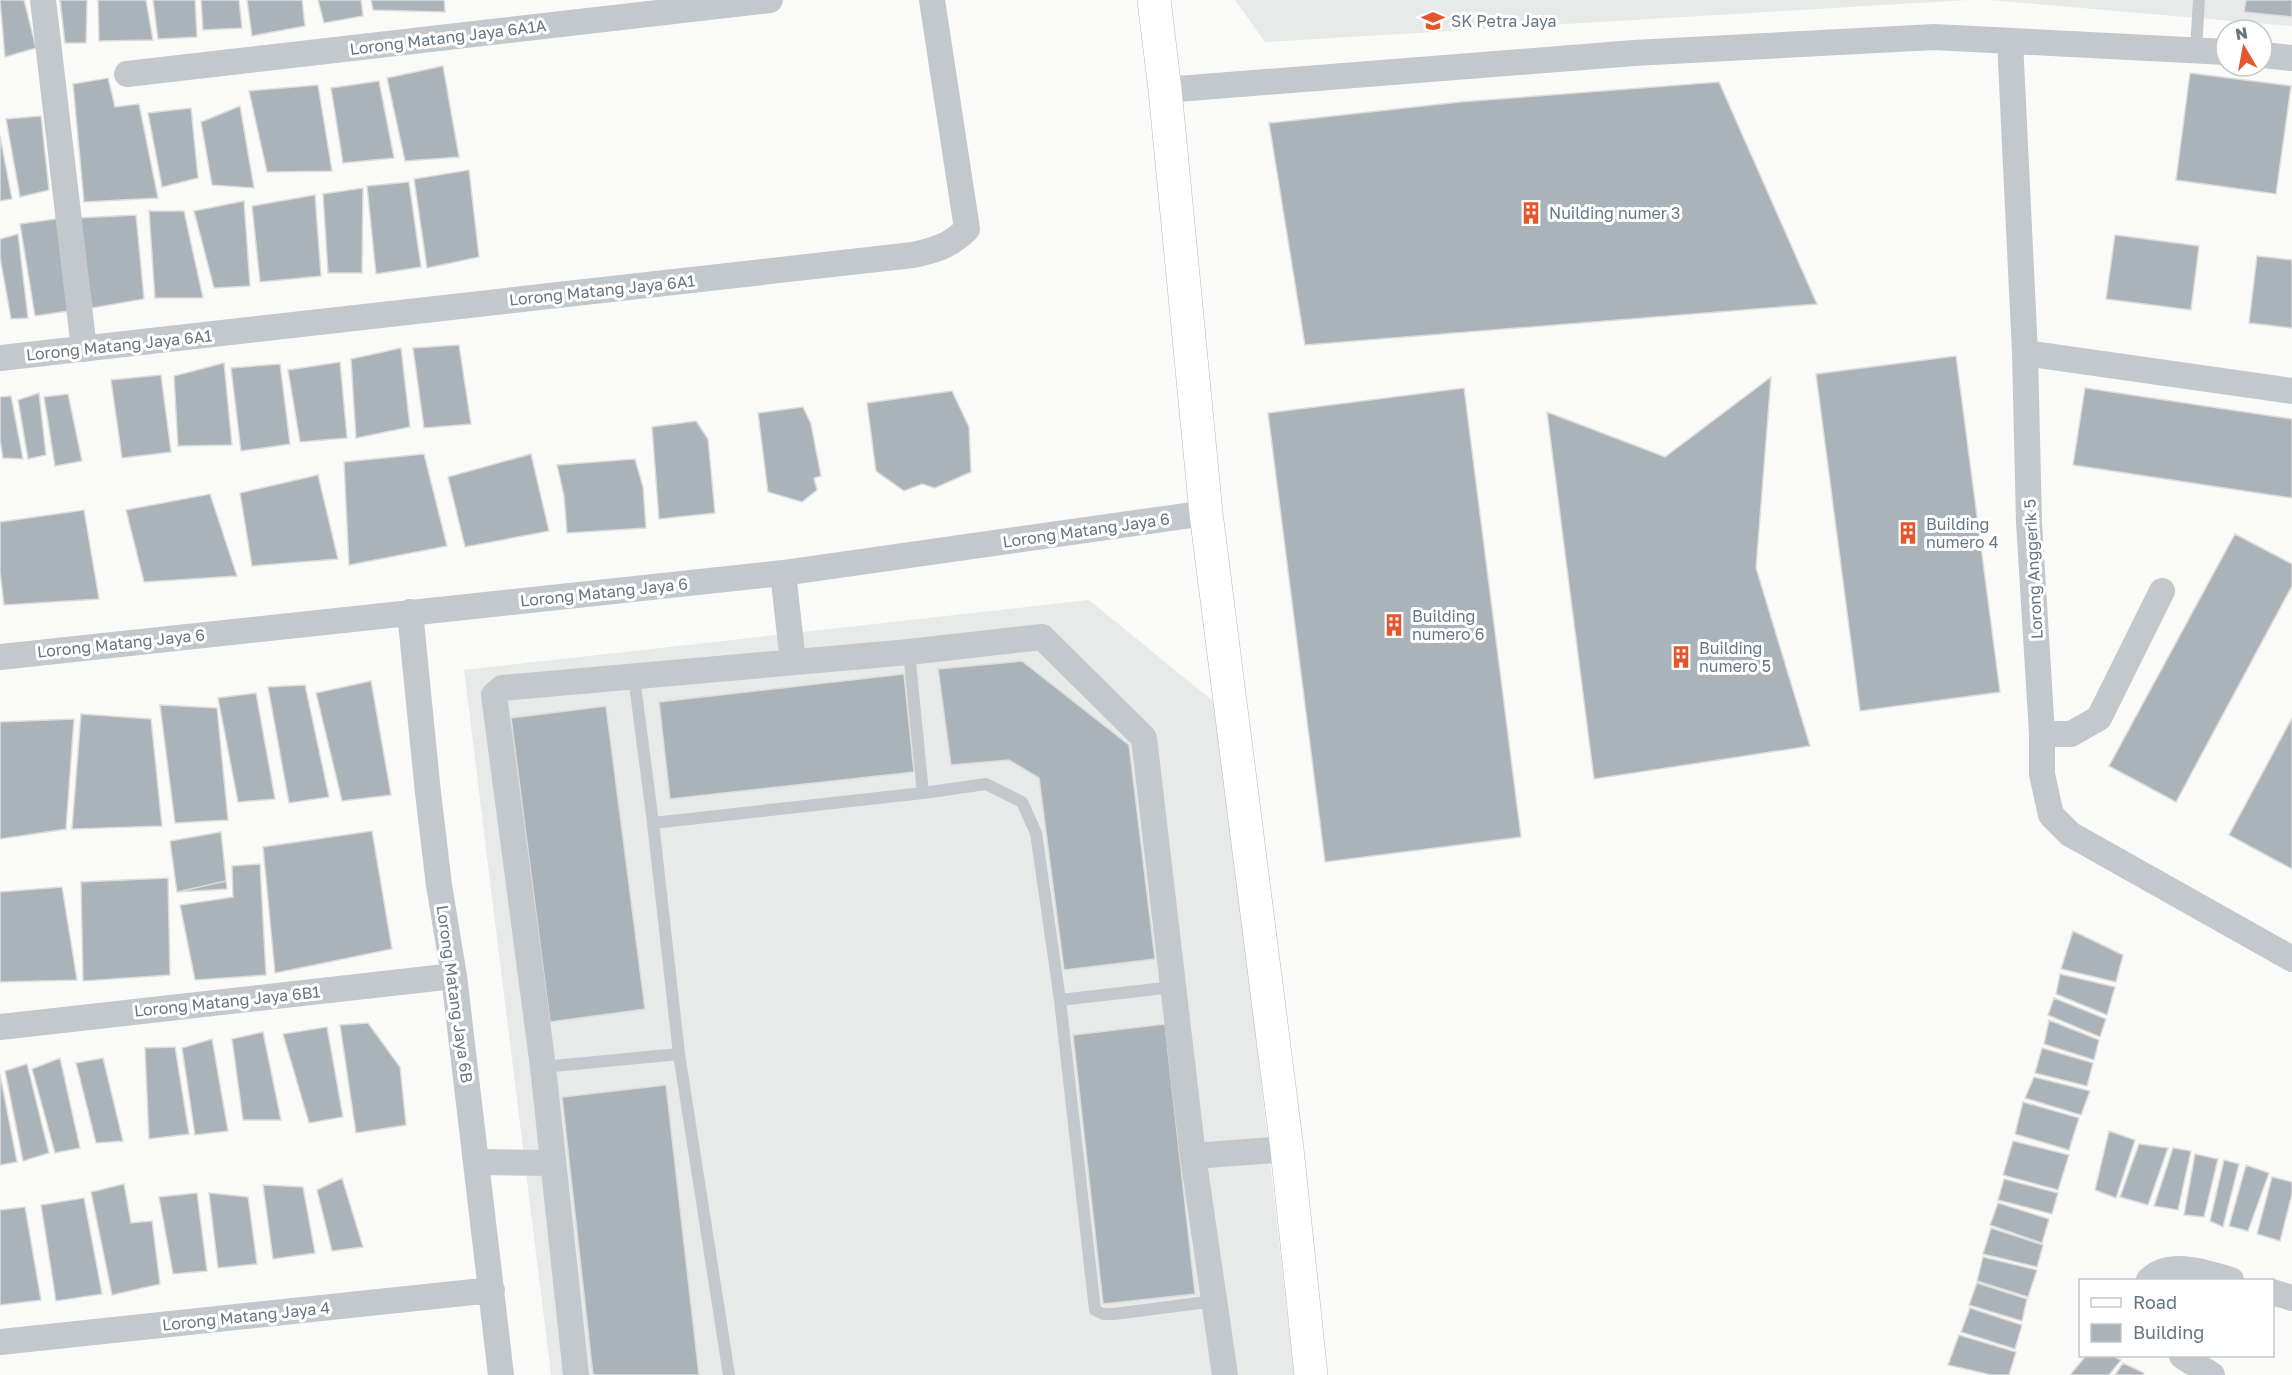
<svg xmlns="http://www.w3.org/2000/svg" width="2292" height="1375" font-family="'Golos Text',sans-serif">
<rect width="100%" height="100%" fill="#fafaf8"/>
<path fill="#e8e9e9" d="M 1235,0 L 1968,0 L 1265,42 Z
M 1989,0 L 2292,0 L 2292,26 Z
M 1089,600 L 1219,706 L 1294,1375 L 551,1375 L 464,670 Z"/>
<path fill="#aab3b9" stroke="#dcdcda" stroke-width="1.5" d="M 0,0 L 24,0 L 36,48 L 5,57 Z
M 60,0 L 87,0 L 86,43 L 65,43 Z
M 98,0 L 146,0 L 153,40 L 99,41 Z
M 153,0 L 195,0 L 197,37 L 158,39 Z
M 201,0 L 239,0 L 242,28 L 203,30 Z
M 247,0 L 302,0 L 305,26 L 252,36 Z
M 318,0 L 361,0 L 363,16 L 324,23 Z
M 371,0 L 444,0 L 445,12 L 373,10 Z
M 2246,0 L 2292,0 L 2292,17 L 2244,12 Z
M 443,66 L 459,157 L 405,161 L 387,78 Z
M 2190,73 L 2291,86 L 2276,194 L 2176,180 Z
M 108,78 L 115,107 L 139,104 L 158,198 L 84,202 L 73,84 Z
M 379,81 L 394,158 L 343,163 L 331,88 Z
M 1719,82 L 1817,304 L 1305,345 L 1269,123 L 1460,102 Z
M 318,85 L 332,171 L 267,172 L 249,91 Z
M 240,106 L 254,188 L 212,185 L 201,122 Z
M 191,108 L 198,178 L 162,187 L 148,113 Z
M 41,116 L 49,190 L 20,197 L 6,119 Z
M 0,136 L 12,199 L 0,201 Z
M 469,170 L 479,257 L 427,268 L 414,179 Z
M 409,182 L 421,267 L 376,274 L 367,186 Z
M 363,188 L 362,273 L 328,273 L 323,194 Z
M 315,195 L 321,276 L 260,282 L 252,206 Z
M 244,201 L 250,286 L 214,288 L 194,211 Z
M 149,211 L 184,211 L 203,298 L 155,298 Z
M 136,215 L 144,299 L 92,308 L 78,218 Z
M 62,218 L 75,310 L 35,316 L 20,224 Z
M 18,234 L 28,318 L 11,319 L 0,257 L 0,239 Z
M 2115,235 L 2199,246 L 2191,310 L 2106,299 Z
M 2257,256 L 2292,260 L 2292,328 L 2249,323 Z
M 459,345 L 471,424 L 424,428 L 413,348 Z
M 401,348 L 410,427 L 356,438 L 351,359 Z
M 1956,356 L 2000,692 L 1860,711 L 1816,374 Z
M 340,362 L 347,438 L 300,442 L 288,370 Z
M 224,363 L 232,445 L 178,446 L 174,376 Z
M 280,364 L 290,444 L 241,451 L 231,368 Z
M 161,375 L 171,452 L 122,458 L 111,380 Z
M 1771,377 L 1756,568 L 1810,746 L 1594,779 L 1547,412 L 1665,457 Z
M 1464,388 L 1521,837 L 1325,862 L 1268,413 Z
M 2085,388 L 2292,419 L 2292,498 L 2073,465 Z
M 952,391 L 969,427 L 971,472 L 935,488 L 922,484 L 904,491 L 876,471 L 867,403 Z
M 39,393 L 46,455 L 28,459 L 18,400 Z
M 68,394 L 82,461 L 55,466 L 44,397 Z
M 11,396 L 23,459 L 3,458 L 0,439 L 0,397 Z
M 803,407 L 811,424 L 821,476 L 814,478 L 817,490 L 802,502 L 768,492 L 758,413 Z
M 696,421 L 708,439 L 715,513 L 659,519 L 652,427 Z
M 424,454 L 447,546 L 349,565 L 344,462 Z
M 531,454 L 549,531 L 465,547 L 448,477 Z
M 635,459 L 643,487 L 646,528 L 567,533 L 564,496 L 557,465 Z
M 318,475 L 338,559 L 252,566 L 240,493 Z
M 210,494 L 237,576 L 144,582 L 126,510 Z
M 84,510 L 99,599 L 4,605 L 0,571 L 0,522 Z
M 2235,534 L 2292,564 L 2292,586 L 2176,802 L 2109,766 Z
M 1022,661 L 1129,745 L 1155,959 L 1064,970 L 1039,778 L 1009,760 L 951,765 L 938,669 Z
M 904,674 L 914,772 L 670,799 L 659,702 Z
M 371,681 L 391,795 L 342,801 L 316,693 Z
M 305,685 L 329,797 L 289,803 L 268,687 Z
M 256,693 L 275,799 L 238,802 L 218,698 Z
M 160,705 L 217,708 L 228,820 L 175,823 Z
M 606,706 L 645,1009 L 550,1022 L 511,718 Z
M 81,714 L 151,719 L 162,826 L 72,829 Z
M 2292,718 L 2292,869 L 2229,835 Z
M 74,719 L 66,829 L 0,839 L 0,722 Z
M 372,831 L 392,949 L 275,973 L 263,847 Z
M 221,832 L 227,889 L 177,892 L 170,841 Z
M 221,832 L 226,881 L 177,892 L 170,841 Z
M 260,864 L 266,975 L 195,980 L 180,905 L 233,897 L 232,866 Z
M 168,878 L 170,975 L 83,981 L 81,882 Z
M 62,887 L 77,980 L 0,982 L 0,892 Z
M 2073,931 L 2123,955 L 2116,982 L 2061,969 Z
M 2060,974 L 2115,987 L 2107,1015 L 2056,994 Z
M 2054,998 L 2106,1019 L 2100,1037 L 2048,1015 Z
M 2049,1020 L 2099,1040 L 2094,1060 L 2044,1044 Z
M 368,1023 L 400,1067 L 406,1125 L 356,1133 L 340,1025 Z
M 1165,1024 L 1195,1294 L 1103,1304 L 1073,1035 Z
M 327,1027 L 343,1117 L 309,1123 L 283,1034 Z
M 263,1032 L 281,1120 L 243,1120 L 232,1039 Z
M 212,1039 L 228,1131 L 195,1135 L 182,1048 Z
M 175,1047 L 189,1134 L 149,1139 L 145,1048 Z
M 2042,1048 L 2093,1063 L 2087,1086 L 2035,1073 Z
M 60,1058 L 80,1148 L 55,1153 L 32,1069 Z
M 103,1058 L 123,1141 L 96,1143 L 76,1063 Z
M 27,1064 L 49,1153 L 23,1161 L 5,1071 Z
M 0,1074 L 17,1162 L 0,1165 Z
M 2034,1077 L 2090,1091 L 2081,1115 L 2025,1098 Z
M 666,1085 L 699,1375 L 593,1375 L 562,1097 Z
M 2023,1102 L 2079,1118 L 2069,1150 L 2015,1134 Z
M 2109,1131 L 2135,1140 L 2116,1198 L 2095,1190 Z
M 2013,1141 L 2069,1155 L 2058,1190 L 2003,1175 Z
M 2139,1144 L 2168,1148 L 2148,1205 L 2120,1197 Z
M 2173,1148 L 2191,1151 L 2178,1210 L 2154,1206 Z
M 2195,1154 L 2218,1159 L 2204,1217 L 2184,1215 Z
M 2224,1160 L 2239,1164 L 2223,1227 L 2210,1221 Z
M 2246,1165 L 2269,1173 L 2248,1231 L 2229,1226 Z
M 2272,1177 L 2292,1182 L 2292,1194 L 2280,1241 L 2257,1234 Z
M 342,1178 L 363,1247 L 332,1251 L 317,1190 Z
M 2004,1179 L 2058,1193 L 2052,1214 L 1998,1200 Z
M 124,1184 L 131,1223 L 152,1221 L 160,1284 L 112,1295 L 91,1192 Z
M 263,1185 L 303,1187 L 315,1253 L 273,1259 Z
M 197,1193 L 207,1271 L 173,1274 L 159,1197 Z
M 209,1193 L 248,1197 L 257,1264 L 218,1268 Z
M 84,1198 L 102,1294 L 56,1301 L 41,1205 Z
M 1998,1203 L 2049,1219 L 2042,1243 L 1990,1225 Z
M 25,1207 L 41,1300 L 0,1305 L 0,1210 Z
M 1991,1228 L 2043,1245 L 2037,1267 L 1983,1254 Z
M 1983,1257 L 2037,1270 L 2028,1297 L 1977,1281 Z
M 1977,1283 L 2027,1299 L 2022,1321 L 1969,1305 Z
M 1970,1308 L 2022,1325 L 2015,1349 L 1961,1332 Z
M 1959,1335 L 2016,1352 L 2009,1375 L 1992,1375 L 1948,1365 Z
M 2086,1356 L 2113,1356 L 2121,1360 L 2109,1375 L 2070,1375 Z
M 2123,1363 L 2144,1373 L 2143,1375 L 2115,1375 Z"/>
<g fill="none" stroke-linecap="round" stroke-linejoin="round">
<g stroke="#b3babf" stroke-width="34">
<path id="secondary" d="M 1154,0 L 1165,90 L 1206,513 L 1287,1149 L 1311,1375"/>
</g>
<path stroke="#c3c8cc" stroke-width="12" d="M 2196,49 L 2199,0
M 909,652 L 923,793
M 634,677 L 653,823 L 679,1054 L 729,1375
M 653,823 L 923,793 L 986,784 L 1022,802 L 1036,833 L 1060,1000 L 1095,1310 L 1103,1314 L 1114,1314 L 1215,1301
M 1060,1000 L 1173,987
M 543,1067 L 679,1054"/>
<path stroke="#c3c8cc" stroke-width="26" d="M 43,0 L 84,349
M 2010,41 L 2025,353 L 2029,522 L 2042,734 L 2042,774 L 2051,815 L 2070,834 L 2292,959
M 2262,55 L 2292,58
M 127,74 L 770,0
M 1165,90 L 1634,53 L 1934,37 L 2226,52
M 2025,353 L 2292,391
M 0,358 L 913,255 C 936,250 950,246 967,229 L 932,0
M 783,573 L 793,662
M 410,612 L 428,793 L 439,885 L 454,976 L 501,1375
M 0,657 L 783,573 L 1206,513
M 2042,734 L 2071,734 L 2099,718 L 2162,591
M 0,1027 L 454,976
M 1193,1156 L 1287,1149
M 476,1162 L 553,1163
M 2149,1280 C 2170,1259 2207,1273 2231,1280
M 2272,1292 L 2292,1298
M 0,1342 L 492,1290
M 2182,1356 L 2212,1375
M 576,1375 L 543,1067 L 494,695 L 502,688 L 909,652 L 1042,637 L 1144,738 L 1193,1156 L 1225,1375"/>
<use href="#secondary" stroke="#fff" stroke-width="33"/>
</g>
<defs>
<g id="school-bare" transform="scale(1.8)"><path d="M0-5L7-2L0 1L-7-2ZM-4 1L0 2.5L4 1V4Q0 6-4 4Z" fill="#e4572e" stroke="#fff" stroke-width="2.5" paint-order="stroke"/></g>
<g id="building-bare" transform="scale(1.8)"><path d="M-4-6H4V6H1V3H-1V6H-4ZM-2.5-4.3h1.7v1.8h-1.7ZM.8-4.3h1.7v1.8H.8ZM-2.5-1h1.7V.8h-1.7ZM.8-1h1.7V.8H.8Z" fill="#e4572e" stroke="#fff" stroke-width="2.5" paint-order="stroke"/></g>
</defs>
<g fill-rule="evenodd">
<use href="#school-bare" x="1433" y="21"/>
<use href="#building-bare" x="1531" y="213"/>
<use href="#building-bare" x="1908" y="533"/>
<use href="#building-bare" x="1394" y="625"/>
<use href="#building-bare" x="1681" y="657"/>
</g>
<g text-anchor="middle" stroke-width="6" stroke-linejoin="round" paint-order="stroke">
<g font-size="16" fill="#657683" stroke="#fff" text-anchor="start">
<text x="1451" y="27">SK Petra Jaya</text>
<text x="1549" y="219">Nuilding numer 3</text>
<text x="1926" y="530">Building<tspan x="1926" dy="18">numero 4</tspan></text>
<text x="1412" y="622">Building<tspan x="1412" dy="18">numero 6</tspan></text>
<text x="1699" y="654">Building<tspan x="1699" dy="18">numero 5</tspan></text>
</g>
<g font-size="16" fill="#657683" stroke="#fff">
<text transform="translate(448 37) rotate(-7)" y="6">Lorong Matang Jaya 6A1A</text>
<text transform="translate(602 290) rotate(-6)" y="6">Lorong Matang Jaya 6A1</text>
<text transform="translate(119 345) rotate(-6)" y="6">Lorong Matang Jaya 6A1</text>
<text transform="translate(1086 530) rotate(-8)" y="6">Lorong Matang Jaya 6</text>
<text transform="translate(2033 569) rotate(-93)" y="6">Lorong Anggerik 5</text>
<text transform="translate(604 592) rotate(-6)" y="6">Lorong Matang Jaya 6</text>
<text transform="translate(121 643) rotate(-6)" y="6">Lorong Matang Jaya 6</text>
<text transform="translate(455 994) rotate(82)" y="6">Lorong Matang Jaya 6B</text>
<text transform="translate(227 1001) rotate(-6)" y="6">Lorong Matang Jaya 6B1</text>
<text transform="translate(246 1316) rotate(-6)" y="6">Lorong Matang Jaya 4</text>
</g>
</g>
<rect x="2079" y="1279" width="195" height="78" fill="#ffffff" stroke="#c1c8cd" stroke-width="1.5"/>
<rect x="2091" y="1298" width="30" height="9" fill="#ffffff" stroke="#c1c8cd" stroke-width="1.5"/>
<text x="2133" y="1309" font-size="18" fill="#657683">Road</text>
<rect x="2091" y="1324" width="30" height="18" fill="#aab3b9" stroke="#c1c8cd" stroke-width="1.5"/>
<text x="2133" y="1339" font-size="18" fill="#657683">Building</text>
<g transform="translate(2244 48) rotate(350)"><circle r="28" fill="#ffffff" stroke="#c1c8cd" stroke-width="1.5"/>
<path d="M0-4.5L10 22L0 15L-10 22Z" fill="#e4572e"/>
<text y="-9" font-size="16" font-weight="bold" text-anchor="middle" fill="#657683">N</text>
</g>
</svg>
